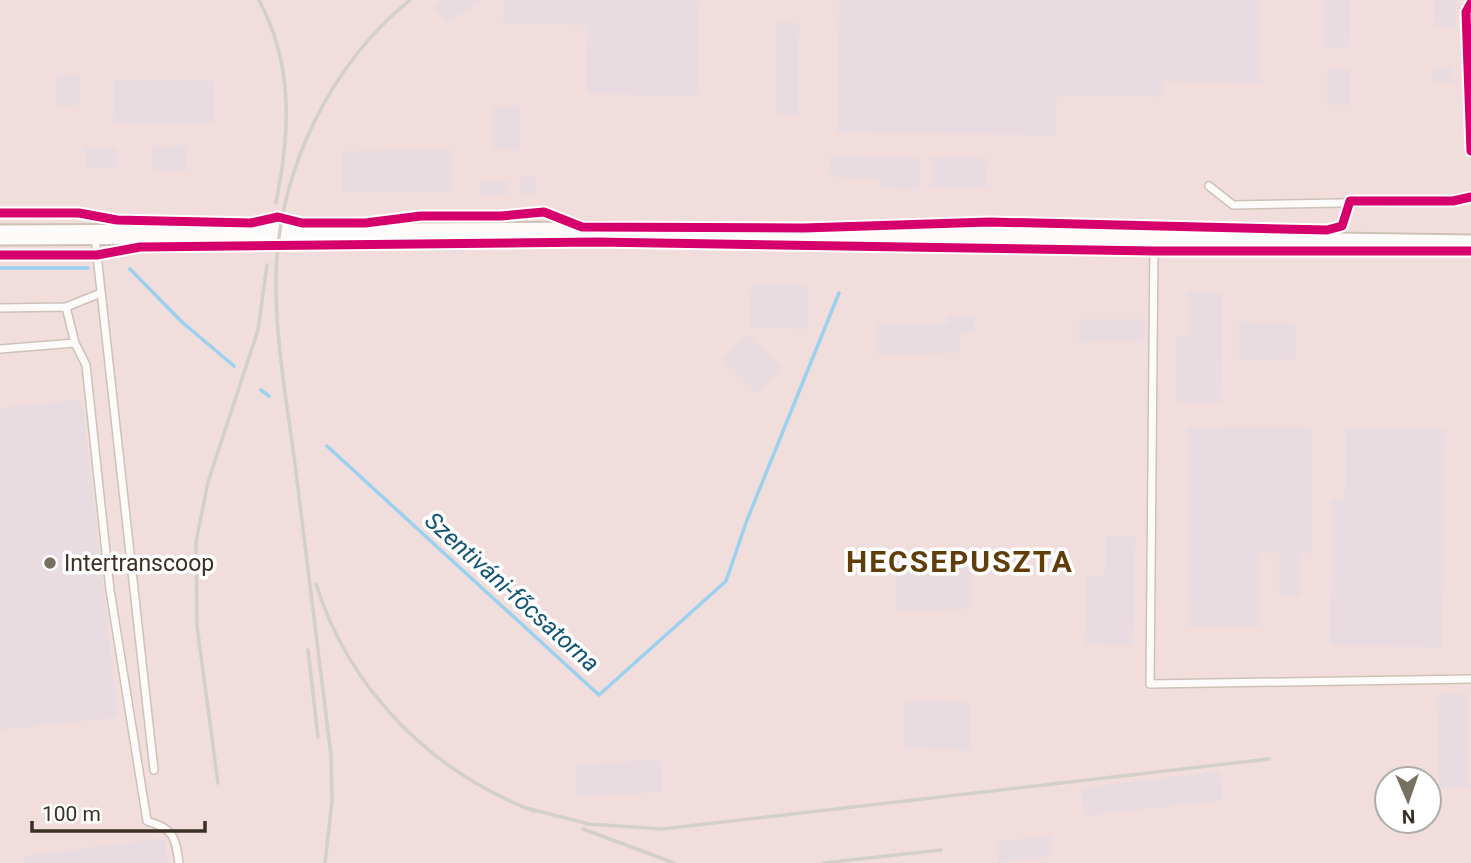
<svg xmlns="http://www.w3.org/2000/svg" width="1471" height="863" font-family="Roboto,sans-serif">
<rect width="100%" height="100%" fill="#f2e4d5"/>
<path fill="#f1dddc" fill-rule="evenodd" d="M 0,0 L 1471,0 L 1471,863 L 0,863 ZM 1387,779 L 1429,779 L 1429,821 L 1387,821 Z"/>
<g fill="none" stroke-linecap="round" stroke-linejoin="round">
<path stroke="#9ad1ef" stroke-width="3.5" d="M 0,268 L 88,268
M 130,269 L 182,322 L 234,366
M 261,390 L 269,396
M 327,446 L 599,695 L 726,581 L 747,520 L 839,293"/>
</g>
<path fill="#e8dce1" d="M 445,0 L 483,0 L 447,23 L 434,7 Z
M 504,0 L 699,0 L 697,96 L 586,94 L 587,25 L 503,24 Z
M 839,0 L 1261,0 L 1261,83 L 1164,81 L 1164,97 L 1057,95 L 1056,135 L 838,133 Z
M 1323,0 L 1350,0 L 1349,48 L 1323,48 Z
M 1434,0 L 1455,0 L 1456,27 L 1435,27 Z
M 777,22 L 799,23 L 798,115 L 777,115 Z
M 1451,67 L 1452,83 L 1433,83 L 1432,68 Z
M 1327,69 L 1350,69 L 1350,105 L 1327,105 Z
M 57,74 L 80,74 L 80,105 L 57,106 Z
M 114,80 L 214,81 L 214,124 L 113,123 Z
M 493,106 L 520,106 L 520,150 L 493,150 Z
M 152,146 L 186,146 L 186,171 L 152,171 Z
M 85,147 L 117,147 L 117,168 L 86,168 Z
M 452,150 L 452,192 L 342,192 L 342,151 Z
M 830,156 L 920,158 L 919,190 L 881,189 L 881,178 L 829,177 Z
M 932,157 L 987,158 L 986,188 L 931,187 Z
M 521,177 L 535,177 L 535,195 L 521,195 Z
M 480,182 L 508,182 L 508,194 L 480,195 Z
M 751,284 L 808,285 L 807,329 L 750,328 Z
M 1188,291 L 1222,292 L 1221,403 L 1177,403 L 1177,336 L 1188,336 Z
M 948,316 L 974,316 L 975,334 L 959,334 L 959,353 L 877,354 L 877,324 L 948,324 Z
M 1079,319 L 1143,319 L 1143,342 L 1079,342 Z
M 1239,322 L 1295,322 L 1295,359 L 1239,360 Z
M 746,334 L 782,367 L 758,393 L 722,359 Z
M 82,399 L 118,717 L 0,730 L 0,408 Z
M 1311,426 L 1311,553 L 1300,553 L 1300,596 L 1279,596 L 1279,553 L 1260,553 L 1260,626 L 1188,626 L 1187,427 Z
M 1346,428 L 1445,429 L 1442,647 L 1330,646 L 1332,499 L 1345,500 Z
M 1106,536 L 1135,536 L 1133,646 L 1085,645 L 1086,577 L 1105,577 Z
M 896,555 L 971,555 L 972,609 L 896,610 Z
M 1467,694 L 1469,787 L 1439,787 L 1437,695 Z
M 905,701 L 970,702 L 970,750 L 904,749 Z
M 661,760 L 662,792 L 577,796 L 575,764 Z
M 1220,771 L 1223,800 L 1084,816 L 1081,788 Z
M 1051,836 L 1053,856 L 998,863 L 996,842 Z
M 165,838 L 168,863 L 24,863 L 23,856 Z"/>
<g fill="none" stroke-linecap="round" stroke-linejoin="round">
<g stroke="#cdc2b6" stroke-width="10">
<path id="lane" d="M 1471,3 L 1466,12 L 1471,151
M 1209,186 L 1233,205 L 1453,201 L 1471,197
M 95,237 L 154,770
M 1154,242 L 1150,684 L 1471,679
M 66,307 L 75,343 L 86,365 L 110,590 L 147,821 C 174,829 175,836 179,863
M 0,308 L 66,307 L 101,293
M 0,349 L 75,343"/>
</g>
<g stroke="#cdc2b6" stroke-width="23">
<path id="secondary" d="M 0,235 L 601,232 L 1471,245"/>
</g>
<use href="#lane" stroke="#fdfbf9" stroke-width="7"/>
<use href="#secondary" stroke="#fdfbf9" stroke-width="19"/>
<path stroke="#d3cfcb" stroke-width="3.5" d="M 259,0 C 294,66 290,132 276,203
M 316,584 C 349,689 431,772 534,811
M 308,650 L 318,737
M 218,783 L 197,626 L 196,542 L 208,482 L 258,330 L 267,265
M 526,808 L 589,824 L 662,829 L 1269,759
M 583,829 L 674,863
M 325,863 L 332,801 L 331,755 C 320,660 307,566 296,472 C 288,408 275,342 276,277 C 278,172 329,66 410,0
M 823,863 L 941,850"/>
<g stroke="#fff" stroke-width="13">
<path id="cycleway" d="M 1471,3 L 1466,12 L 1471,151
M 0,213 L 79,213 L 117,220 L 251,223 L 278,217 L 302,223 L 365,223 L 421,216 L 501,216 L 544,212 L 582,227 L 804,228 L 990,222 L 1327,230 L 1342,226 L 1350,201 L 1453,201 L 1471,197
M 0,255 L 97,255 L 140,247 L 596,242 L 1154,251 L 1471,251"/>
</g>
<use href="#cycleway" stroke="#d6006c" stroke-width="9"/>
</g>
<circle fill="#7a6f63" stroke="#fff" stroke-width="2.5" cx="50" cy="563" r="7"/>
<g text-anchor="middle" stroke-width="7" stroke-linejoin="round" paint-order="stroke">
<g font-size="23" fill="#3a3025" stroke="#fff" text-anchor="start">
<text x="64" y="571">Intertranscoop</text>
</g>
<g font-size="24" font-style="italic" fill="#115474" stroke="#fff">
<text transform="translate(512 592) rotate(42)" y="8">Szentiváni-főcsatorna</text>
</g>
<g font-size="30" font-weight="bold" letter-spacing="2" fill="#613d09" stroke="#fff">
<text x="960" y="572">HECSEPUSZTA</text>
</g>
</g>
<g transform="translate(1408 800) rotate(178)"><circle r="33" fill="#ffffff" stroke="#b0aca8" stroke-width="2"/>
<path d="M0-5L12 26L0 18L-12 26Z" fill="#7a6f63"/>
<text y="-10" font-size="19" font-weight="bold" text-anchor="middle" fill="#3a3025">N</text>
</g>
<path d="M32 821v10h173v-10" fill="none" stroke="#3a3025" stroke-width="3.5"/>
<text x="42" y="821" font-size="21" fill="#3a3025" stroke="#ffffff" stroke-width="5" paint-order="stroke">100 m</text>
</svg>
